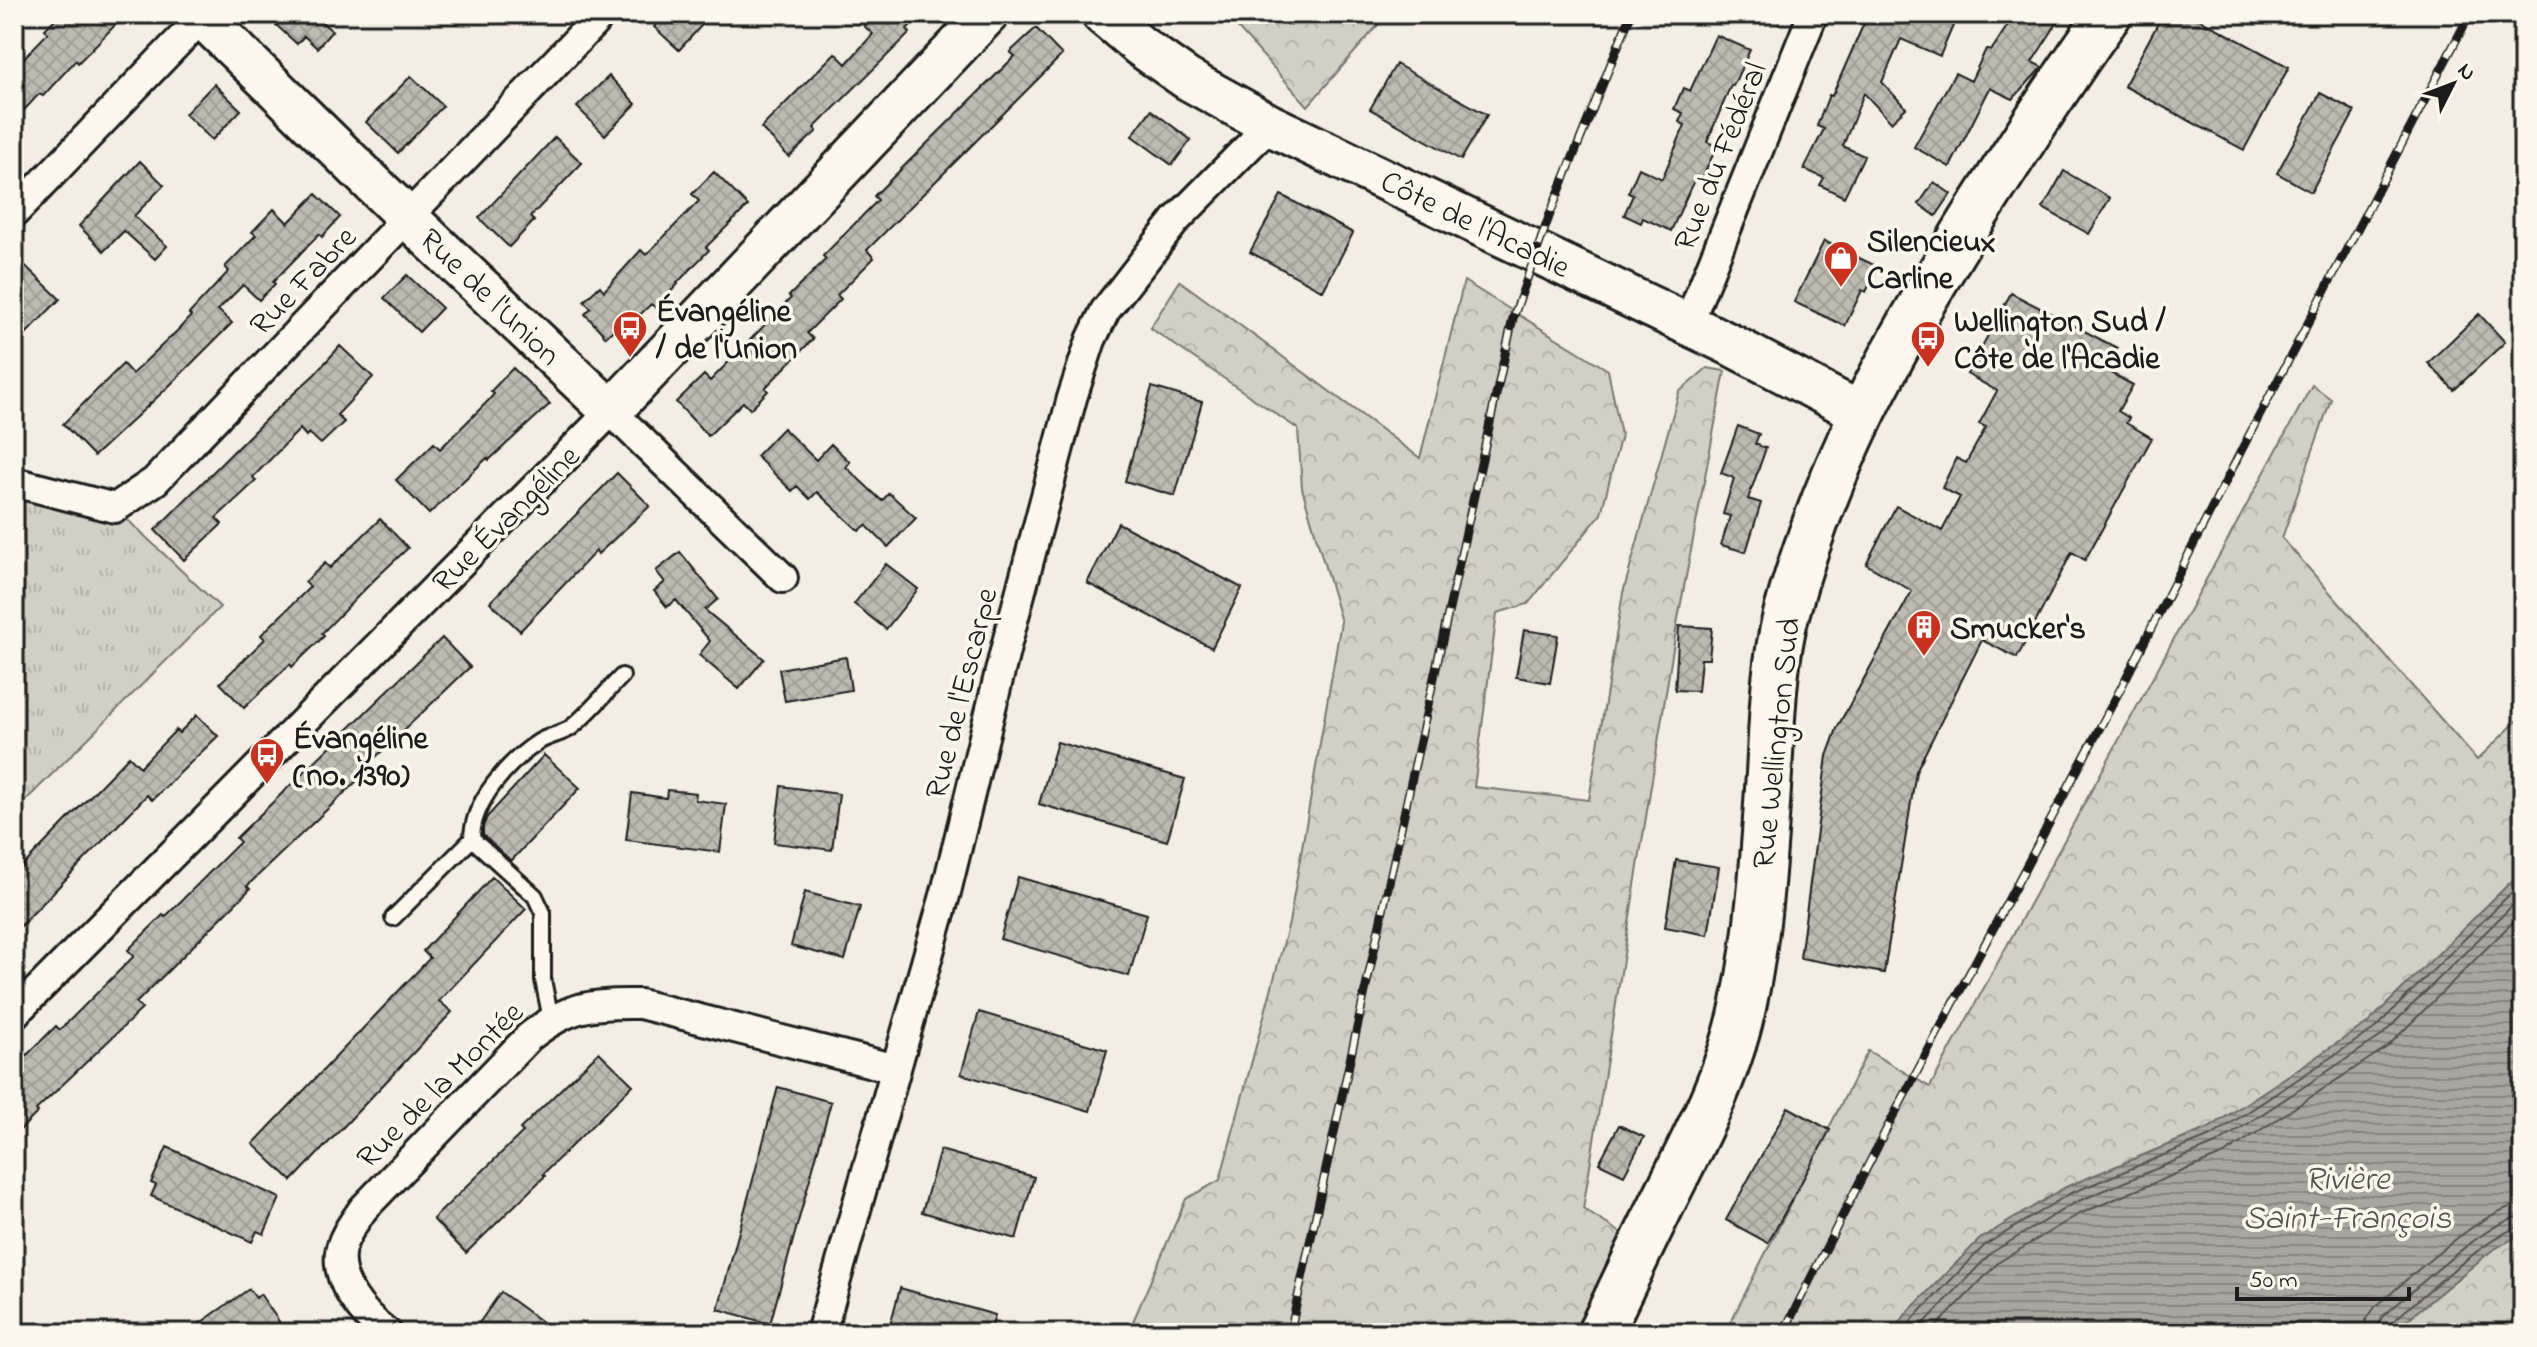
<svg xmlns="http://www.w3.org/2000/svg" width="2537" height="1347" font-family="'Indie Flower',sans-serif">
<defs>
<pattern id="forest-crowns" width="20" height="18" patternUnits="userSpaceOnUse" patternTransform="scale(2)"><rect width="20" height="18" fill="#d2cfc6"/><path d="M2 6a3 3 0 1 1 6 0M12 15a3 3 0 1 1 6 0" fill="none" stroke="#b4b1aa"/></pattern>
<pattern id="park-tufts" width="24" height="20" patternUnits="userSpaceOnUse" patternTransform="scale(2)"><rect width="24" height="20" fill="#d2cfc6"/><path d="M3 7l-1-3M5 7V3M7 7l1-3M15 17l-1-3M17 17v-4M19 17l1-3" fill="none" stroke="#b4b1aa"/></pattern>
<pattern id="water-rules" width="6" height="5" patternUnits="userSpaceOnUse" patternTransform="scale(2)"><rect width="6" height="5" fill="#a9a6a0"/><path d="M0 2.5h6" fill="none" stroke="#898682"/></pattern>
<pattern id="building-cross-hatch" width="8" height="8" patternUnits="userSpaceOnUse" patternTransform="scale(2)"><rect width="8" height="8" fill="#bdbab1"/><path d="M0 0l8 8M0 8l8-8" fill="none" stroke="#a29f98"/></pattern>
</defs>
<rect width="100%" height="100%" fill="#f2eee4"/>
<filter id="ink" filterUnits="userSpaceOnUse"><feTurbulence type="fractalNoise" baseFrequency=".0125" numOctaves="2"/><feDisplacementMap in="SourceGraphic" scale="16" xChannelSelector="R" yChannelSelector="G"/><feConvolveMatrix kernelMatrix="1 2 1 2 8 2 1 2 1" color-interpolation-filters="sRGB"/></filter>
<g filter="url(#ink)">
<path fill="url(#forest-crowns)" stroke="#777671" stroke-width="2" d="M 1225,14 L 1391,14 L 1384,18 L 1308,106 Z
M 1180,281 L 1420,458 L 1464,281 L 1608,370 L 1621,435 L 1601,514 L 1528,604 L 1497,613 L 1474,787 L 1589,800 L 1623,593 L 1679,392 L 1707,368 L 1725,371 L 1677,624 L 1583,1209 L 1634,1241 L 1589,1333 L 1128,1333 L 1186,1199 L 1220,1180 L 1289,923 L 1341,622 L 1302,488 L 1298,429 L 1150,328 Z
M 2312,385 L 2331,399 L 2282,538 L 2477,760 L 2523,715 L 2523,870 L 2369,1022 L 2209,1128 L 2066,1187 L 1980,1239 L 1906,1314 L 1893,1333 L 1725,1333 L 1868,1051 L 1930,1087 Z
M 2523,1233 L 2523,1333 L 2391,1333 L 2491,1251 Z"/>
<path fill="url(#park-tufts)" stroke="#777671" stroke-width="2" d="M 14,482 L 115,508 L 220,607 L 14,812 Z"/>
<path fill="url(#water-rules)" stroke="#716f6b" stroke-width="2" d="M 2523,870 L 2523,1233 L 2491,1251 L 2391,1333 L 1893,1333 L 1906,1314 L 1980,1239 L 2066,1187 L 2209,1128 L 2369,1022 Z"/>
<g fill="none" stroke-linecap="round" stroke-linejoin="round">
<path stroke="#545351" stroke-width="2" d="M 1903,1333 L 1913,1319 L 1985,1245 L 2069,1194 L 2213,1135 L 2374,1029 L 2523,881
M 1915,1333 L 1991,1253 L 2074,1203 L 2218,1143 L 2380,1037 L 2523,895
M 1930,1333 L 1999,1262 L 2079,1214 L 2224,1154 L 2387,1047 L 2523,912
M 2364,1333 L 2366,1320 L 2375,1307 C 2406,1281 2485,1206 2523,1204
M 2376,1333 L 2378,1324 L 2383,1316 C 2412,1293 2489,1218 2523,1216
M 2387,1333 L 2390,1324 C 2416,1302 2494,1230 2523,1226"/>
</g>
<path fill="url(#building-cross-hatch)" stroke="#1c1c1c" stroke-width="2" d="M 60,14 L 126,14 L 78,63 L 76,60 L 43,96 L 39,94 L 14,121 L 14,68 L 48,33 L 45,29 Z
M 284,14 L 313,14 L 332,31 L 317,48 L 304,36 L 297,44 L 275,24 Z
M 666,14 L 712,14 L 679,50 L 654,27 Z
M 875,14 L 921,14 L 907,29 L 910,33 L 814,128 L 817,131 L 789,157 L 761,128 L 835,53 L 846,64 L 873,34 L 864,26 Z
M 1868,14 L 1958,14 L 1940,56 L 1901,39 L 1882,82 L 1906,108 L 1891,122 L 1864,93 L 1843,146 L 1864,156 L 1844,197 L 1820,185 L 1824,178 L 1804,169 L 1824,129 L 1817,126 L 1829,95 L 1832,96 Z
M 2015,14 L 2063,14 L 2032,62 L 2042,67 L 2013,99 L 1990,88 L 1950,167 L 1914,147 L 1955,73 L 1971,81 L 1986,49 L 1991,51 Z
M 2163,14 L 2190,14 L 2289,67 L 2244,150 L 2124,86 Z
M 1036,28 L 1062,55 L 867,250 L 874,258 L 837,295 L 841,299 L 807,333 L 813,339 L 765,388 L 768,391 L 750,409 L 743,402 L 708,436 L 676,402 L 704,375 L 710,381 L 791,298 L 789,296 L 826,259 L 823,256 L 878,200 L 874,196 L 1015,56 L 1010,52 Z
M 1716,35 L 1750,50 L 1733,86 L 1731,85 L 1707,142 L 1717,146 L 1701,181 L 1695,178 L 1671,231 L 1643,218 L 1641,223 L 1624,215 L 1633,195 L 1628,193 L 1639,168 L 1662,179 L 1685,125 L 1679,122 L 1683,113 L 1674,109 L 1683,88 L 1690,91 Z
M 1396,64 L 1487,115 L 1461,160 L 1370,109 Z
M 411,76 L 443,106 L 398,153 L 366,122 Z
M 609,76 L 636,104 L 605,135 L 577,107 Z
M 214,84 L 241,110 L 212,140 L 185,114 Z
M 2320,93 L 2355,111 L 2311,192 L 2277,173 Z
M 1151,110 L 1191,140 L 1172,165 L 1132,136 Z
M 555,137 L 582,163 L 530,217 L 534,221 L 509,247 L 479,218 Z
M 140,161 L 164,185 L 134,216 L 167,246 L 155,259 L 124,231 L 104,251 L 79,226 Z
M 2064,171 L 2110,198 L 2089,234 L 2043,208 Z
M 714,172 L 748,206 L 706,247 L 709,250 L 677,283 L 678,284 L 656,308 L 651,304 L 620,334 L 614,329 L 606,337 L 585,314 L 591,308 L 584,301 L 600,286 L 604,291 L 641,250 L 646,255 L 699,201 L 692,194 Z
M 1934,182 L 1951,194 L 1936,216 L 1919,204 Z
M 316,194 L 340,217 L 322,237 L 319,234 L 273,282 L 275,284 L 259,300 L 243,285 L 218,310 L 232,323 L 166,389 L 94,456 L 63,424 L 123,364 L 132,374 L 177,331 L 191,316 L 189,314 L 229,271 L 225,267 L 256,235 L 252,232 L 274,209 L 288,223 Z
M 1281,195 L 1353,233 L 1323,291 L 1250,252 Z
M 1824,241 L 1878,267 L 1866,292 L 1862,290 L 1845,326 L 1794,302 Z
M 14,255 L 60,299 L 14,346 Z
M 407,275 L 442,308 L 419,332 L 384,298 Z
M 2011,293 L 2117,348 L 2105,370 L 2133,385 L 2118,411 L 2129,418 L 2126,423 L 2152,438 L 2085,560 L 2072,552 L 2017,658 L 1982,640 L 1916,771 L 1884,973 L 1800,958 L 1827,756 L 1838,726 L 1912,591 L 1866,564 L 1896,506 L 1942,531 L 1960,497 L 1942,488 L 1956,458 L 1966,463 L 1986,427 L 1979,424 L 1997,391 L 1967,374 Z
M 2479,314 L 2505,342 L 2454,390 L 2428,363 Z
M 340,346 L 373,377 L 337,415 L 344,422 L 321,444 L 309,433 L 306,436 L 300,429 L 253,477 L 256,481 L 216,518 L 222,524 L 184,560 L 155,530 L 268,417 L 315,374 Z
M 513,368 L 550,404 L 489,460 L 487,458 L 429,514 L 396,480 L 434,443 L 440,449 L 488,401 L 494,394 L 491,391 Z
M 1152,387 L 1202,402 L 1175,496 L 1125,481 Z
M 1738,426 L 1759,434 L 1755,444 L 1766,448 L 1748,499 L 1761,503 L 1746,552 L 1721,545 L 1730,516 L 1723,514 L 1734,478 L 1721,473 Z
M 783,428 L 816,460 L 831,444 L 850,462 L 846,467 L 882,501 L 889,493 L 916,518 L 888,547 L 866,525 L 859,531 L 817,492 L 810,499 L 797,486 L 792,491 L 756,456 Z
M 617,473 L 650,506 L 598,554 L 596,551 L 520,631 L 490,602 Z
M 380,519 L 408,548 L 375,579 L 322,633 L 324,636 L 292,667 L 290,664 L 244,708 L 220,683 L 265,639 L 261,635 L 310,587 L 305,582 L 325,563 L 330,568 Z
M 1118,523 L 1242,588 L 1212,648 L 1087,583 Z
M 680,552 L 718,599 L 705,610 L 764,659 L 739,689 L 699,655 L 710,641 L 676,600 L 667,607 L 654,591 L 665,582 L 656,571 Z
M 886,564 L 918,589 L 886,629 L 854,604 Z
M 1679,626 L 1712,628 L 1709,659 L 1701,659 L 1698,691 L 1675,690 Z
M 1524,630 L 1558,635 L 1550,683 L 1516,677 Z
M 442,638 L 470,667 L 357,775 L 360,778 L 247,886 L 250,889 L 136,1003 L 142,1009 L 36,1110 L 38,1112 L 14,1136 L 14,1068 L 56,1026 L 60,1030 L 134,956 L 128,950 L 163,915 L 165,917 L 240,842 L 236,838 Z
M 846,657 L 851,690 L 785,701 L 779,669 Z
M 197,715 L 218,736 L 152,800 L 147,795 L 14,933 L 14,875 L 129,756 L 140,767 L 176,730 L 179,733 Z
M 1057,742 L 1185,779 L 1167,841 L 1039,804 Z
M 544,755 L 580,788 L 511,861 L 483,835 L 483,827 L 487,817 Z
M 781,786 L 839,794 L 832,850 L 774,843 Z
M 667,790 L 696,793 L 695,800 L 726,804 L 720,852 L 626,840 L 632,793 L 666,798 Z
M 1676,860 L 1719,867 L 1708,935 L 1665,927 Z
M 492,877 L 526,909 L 439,1001 L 452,1012 L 292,1181 L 253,1144 L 430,958 L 423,951 Z
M 1018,877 L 1147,914 L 1129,976 L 1000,939 Z
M 805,892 L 860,907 L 845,960 L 791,946 Z
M 979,1012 L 1107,1050 L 1090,1111 L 961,1074 Z
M 599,1052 L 633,1085 L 543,1174 L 545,1176 L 466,1253 L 433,1219 L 523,1132 L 520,1129 Z
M 778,1087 L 831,1102 L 770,1324 L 718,1309 Z
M 1788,1107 L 1830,1130 L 1768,1243 L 1726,1220 Z
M 1619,1125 L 1644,1137 L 1624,1175 L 1599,1163 Z
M 167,1147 L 280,1198 L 264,1234 L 257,1231 L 252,1242 L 151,1196 L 156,1185 L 151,1183 Z
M 940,1150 L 1034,1177 L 1016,1239 L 922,1212 Z
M 900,1288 L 995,1315 L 990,1333 L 888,1333 Z
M 249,1289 L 256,1298 L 260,1294 L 287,1333 L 186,1333 Z
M 501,1292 L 557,1333 L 472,1333 Z"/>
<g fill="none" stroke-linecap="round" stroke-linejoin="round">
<g stroke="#1c1c1c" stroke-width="20">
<path id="lane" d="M 472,839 C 472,801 509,761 540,741 C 549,736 560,734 569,729 C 586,717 607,691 622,676
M 393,918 L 472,839 L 535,896 L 543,913 L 543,980 L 551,1019"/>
</g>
<g stroke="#1c1c1c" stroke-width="34">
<path id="street" d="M 14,213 L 205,14
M 1688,324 L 1813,14
M 14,482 L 115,508 L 155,481 L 602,14
M 14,1014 L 611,411 L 783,578
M 387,1333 C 363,1315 333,1280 341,1248 C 345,1233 355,1221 363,1209 L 529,1037 C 568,1006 591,1003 640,1004 L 896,1069
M 821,1333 L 946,892 L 1007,643 L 1072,398 L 1091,340 L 1105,311 L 1176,220 L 1270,125"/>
</g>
<g stroke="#1c1c1c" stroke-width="46">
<path id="secondary" d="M 199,14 L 408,218 L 611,411 L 988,14
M 1102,14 L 1140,46 L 1187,79 L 1270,125 L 1731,345 L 1861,413"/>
</g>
<g stroke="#1c1c1c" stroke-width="50">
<path id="primary" d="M 1600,1333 C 1622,1287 1643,1242 1666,1196 C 1697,1134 1730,1072 1744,1003 C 1760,927 1764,850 1769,773 C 1772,721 1773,666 1786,615 C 1826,465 1896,342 1977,212 C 2020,145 2063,78 2109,14"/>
</g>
<use href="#lane" stroke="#fbf7ec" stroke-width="14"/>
<use href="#street" stroke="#fbf7ec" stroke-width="28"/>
<use href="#secondary" stroke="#fbf7ec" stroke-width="40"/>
<use href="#primary" stroke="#fbf7ec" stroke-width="44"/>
<g stroke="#1c1c1c" stroke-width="9">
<path id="rail" d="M 1290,1333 L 1513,318 L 1550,214 L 1631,14
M 1783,1333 L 1886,1130 L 2122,686 L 2243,447 L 2470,14"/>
</g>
<use href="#rail" stroke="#fbf7ec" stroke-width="6" stroke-dasharray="18" stroke-linecap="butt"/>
</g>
</g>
<defs>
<g id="shop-pin" transform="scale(1.8)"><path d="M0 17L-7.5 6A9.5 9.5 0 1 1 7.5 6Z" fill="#c8321e" stroke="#fbf7ec"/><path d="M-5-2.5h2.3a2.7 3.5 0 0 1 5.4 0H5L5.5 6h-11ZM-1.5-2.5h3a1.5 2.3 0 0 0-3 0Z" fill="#fff"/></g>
<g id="bus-pin" transform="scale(1.8)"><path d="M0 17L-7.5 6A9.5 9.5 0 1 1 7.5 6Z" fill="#c8321e" stroke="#fbf7ec"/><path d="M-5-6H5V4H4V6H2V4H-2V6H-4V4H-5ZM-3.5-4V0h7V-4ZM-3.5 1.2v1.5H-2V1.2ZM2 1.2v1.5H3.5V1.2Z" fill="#fff"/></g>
<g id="building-pin" transform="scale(1.8)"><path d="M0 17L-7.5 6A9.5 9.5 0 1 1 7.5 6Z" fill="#c8321e" stroke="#fbf7ec"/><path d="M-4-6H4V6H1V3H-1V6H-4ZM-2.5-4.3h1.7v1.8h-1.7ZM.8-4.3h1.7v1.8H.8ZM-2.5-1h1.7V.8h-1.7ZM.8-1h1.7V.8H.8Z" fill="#fff"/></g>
</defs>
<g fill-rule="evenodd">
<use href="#shop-pin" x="1841" y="258"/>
<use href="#bus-pin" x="630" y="328"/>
<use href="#bus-pin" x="1928" y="338"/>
<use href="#building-pin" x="1924" y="627"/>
<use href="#bus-pin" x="267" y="755"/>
</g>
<g text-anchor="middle" stroke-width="7" stroke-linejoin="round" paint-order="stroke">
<g font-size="32" fill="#1c1c1c" stroke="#fbf7ec">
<text transform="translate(1719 156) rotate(-68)" y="11">Rue du Fédéral</text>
<text transform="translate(1476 223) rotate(26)" y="11">Côte de l'Acadie</text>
<text transform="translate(302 280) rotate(-46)" y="11">Rue Fabre</text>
<text transform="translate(491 296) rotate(44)" y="11">Rue de l'Union</text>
<text transform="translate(505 518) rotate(-45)" y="11">Rue Évangéline</text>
<text transform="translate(960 693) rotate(-76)" y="11">Rue de l'Escarpe</text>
<text transform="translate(1775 743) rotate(-84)" y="11">Rue Wellington Sud</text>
<text transform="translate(439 1084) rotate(-45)" y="11">Rue de la Montée</text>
</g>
<g font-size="32" font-weight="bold" fill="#1c1c1c" stroke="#fbf7ec" text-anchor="start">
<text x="1867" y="251">Silencieux<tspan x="1867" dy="37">Carline</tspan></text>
<text x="656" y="321">Évangéline<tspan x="656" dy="37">/ de l'Union</tspan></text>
<text x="1954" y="331">Wellington Sud /<tspan x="1954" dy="37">Côte de l'Acadie</tspan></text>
<text x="1950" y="638">Smucker's</text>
<text x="293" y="748">Évangéline<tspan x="293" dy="37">(no. 1390)</tspan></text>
</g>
<g font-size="34" font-style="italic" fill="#545351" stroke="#fbf7ec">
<text x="2347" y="1189">Rivière<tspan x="2347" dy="39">Saint-François</tspan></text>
</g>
</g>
<rect width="2537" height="1347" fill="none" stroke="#fbf7ec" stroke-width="48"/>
<rect x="24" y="24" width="2489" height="1299" fill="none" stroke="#1c1c1c" stroke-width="3" filter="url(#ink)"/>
<g transform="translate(2453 84) rotate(48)" stroke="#fbf7ec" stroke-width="6" paint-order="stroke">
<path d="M0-6L14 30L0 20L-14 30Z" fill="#1c1c1c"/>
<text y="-12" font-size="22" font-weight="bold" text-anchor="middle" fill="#1c1c1c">N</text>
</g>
<path d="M2237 1287v12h172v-12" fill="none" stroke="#1c1c1c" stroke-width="4"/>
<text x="2249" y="1287" font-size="24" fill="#1c1c1c" stroke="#fbf7ec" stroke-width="6" paint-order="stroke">50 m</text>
</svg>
